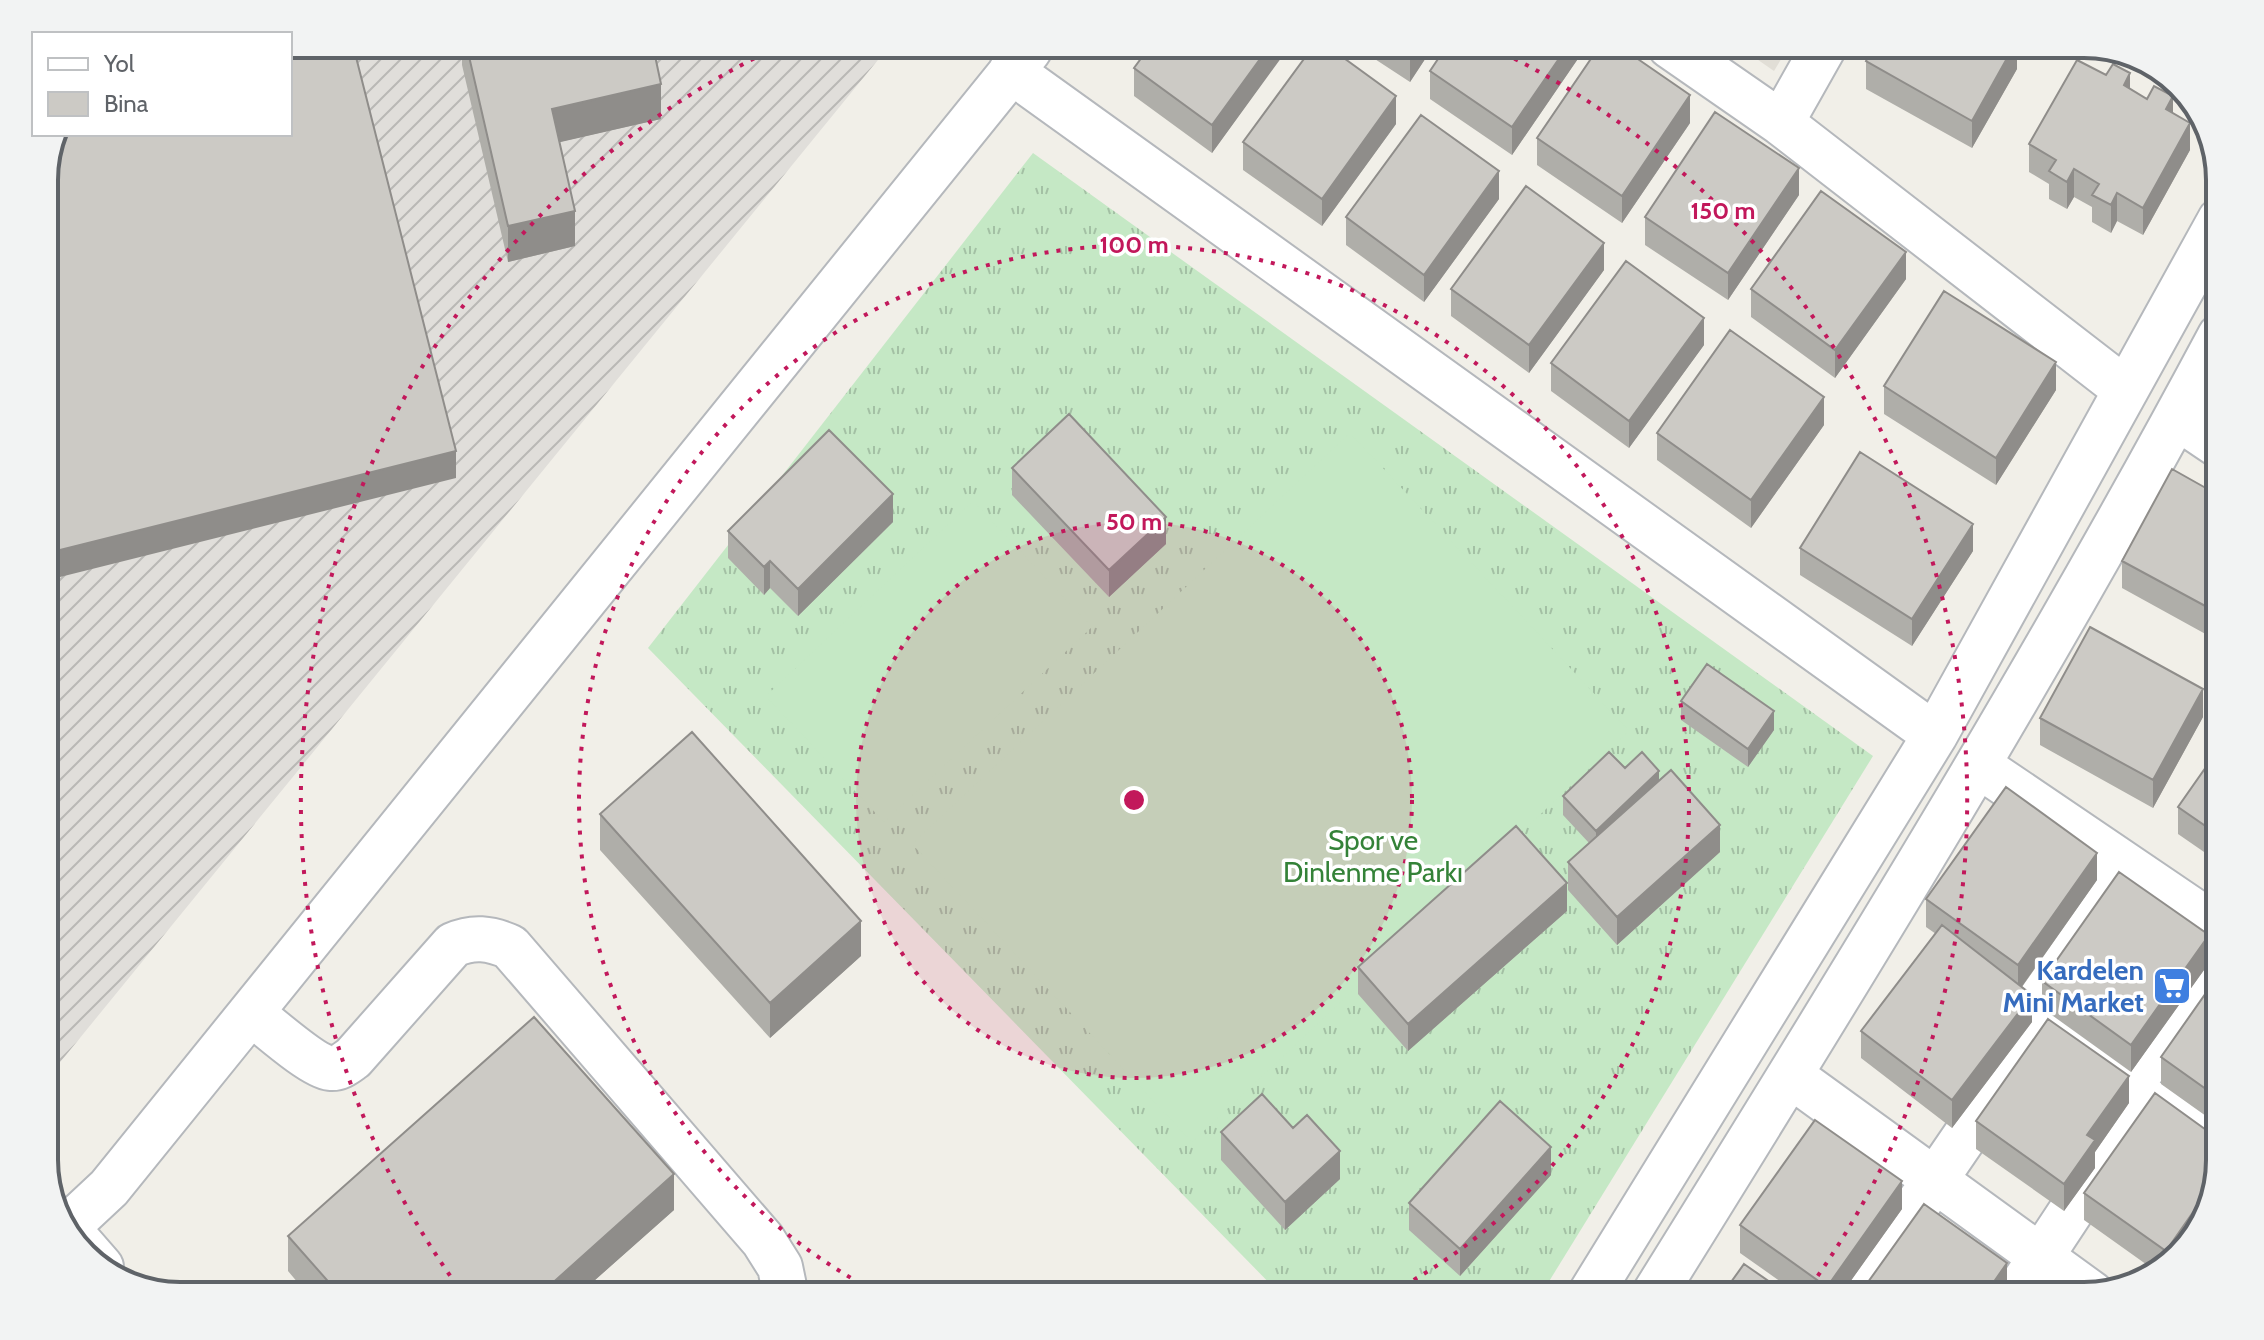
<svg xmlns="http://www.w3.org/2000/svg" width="2264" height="1340" font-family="Cabin,sans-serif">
<defs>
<pattern id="industrial-furrows" width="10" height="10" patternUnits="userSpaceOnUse" patternTransform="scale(2)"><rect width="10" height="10" fill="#e0deda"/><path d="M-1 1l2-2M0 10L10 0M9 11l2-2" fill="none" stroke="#b9b8b5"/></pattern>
<pattern id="grass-tufts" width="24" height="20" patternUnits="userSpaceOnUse" patternTransform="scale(2)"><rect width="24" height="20" fill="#c5e8c5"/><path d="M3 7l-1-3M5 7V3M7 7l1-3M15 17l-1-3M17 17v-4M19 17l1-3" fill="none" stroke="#a3c0a4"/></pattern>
</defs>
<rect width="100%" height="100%" fill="#f1efe8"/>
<path fill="url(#industrial-furrows)" d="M 886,50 L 44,1082 L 44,172 L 290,134 L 290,53 Z"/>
<path fill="#e1ded6" d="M 1738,46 L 1789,46 L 1774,71 Z"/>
<path fill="url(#grass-tufts)" d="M 1033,153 L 1873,756 L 1540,1296 L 1282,1296 L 648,648 Z"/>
<path fill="#c5e8c5" d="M 1350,433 L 1629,731 L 1192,1142 L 912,844 Z
M 973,501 L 1092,627 L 884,822 L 766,696 Z"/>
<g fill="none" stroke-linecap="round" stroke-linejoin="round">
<g stroke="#b5b8bc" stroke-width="48">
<path id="minor" d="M 1670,46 L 1781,123 L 2126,390
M 1011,71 L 1935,735
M 1781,123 L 1825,45
M 2177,417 L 2220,446
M 1978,765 L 2220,929
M 2124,864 L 2025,1009 L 2039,1028 L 2197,1134
M 251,1013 C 267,1025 312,1066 330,1068 C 339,1069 346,1063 353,1058 L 453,945 C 473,936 490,938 510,947 L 763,1240 L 780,1267 L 786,1296
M 1790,1075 L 2092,1294
M 2129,1088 L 2220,959
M 67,1228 L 101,1267
M 64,1230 L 109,1188 L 1029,50
M 1589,1296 L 1935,735 L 2220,220
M 1653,1296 C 1849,981 2045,664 2220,336
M 1852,1296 L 1935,1180 L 2039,1028
M 2015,1296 L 2145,1099"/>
</g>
<use href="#minor" stroke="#fff" stroke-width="44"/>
</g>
<path fill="#afaea9" d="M 2017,44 L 2017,69 L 1972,148 L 1866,89 L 1866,61 Z
M 1433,47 L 1410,82 L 1358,48 Z
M 1446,47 L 1586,47 L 1512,155 L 1430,99 L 1430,71 Z
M 1287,48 L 1212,153 L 1134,96 L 1134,68 Z
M 654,51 L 661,119 L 559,142 L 575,246 L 508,262 L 462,65 L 462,52 Z
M 2129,56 L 2151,62 L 2147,69 L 2129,59 Z
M 2130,89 L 2173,113 L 2190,150 L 2143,235 L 2117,221 L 2111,233 L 2092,222 L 2092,207 L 2074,197 L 2067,209 L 2049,199 L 2049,184 L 2029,172 L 2029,144 Z
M 1690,123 L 1622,223 L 1537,165 L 1537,138 Z
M 1396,124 L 1322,226 L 1243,170 L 1243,142 Z
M 1799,195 L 1728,300 L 1645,245 L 1645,217 Z
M 1499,199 L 1424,302 L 1346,245 L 1346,217 Z
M 1604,270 L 1529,373 L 1451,316 L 1451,289 Z
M 1906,279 L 1835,378 L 1751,317 L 1751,289 Z
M 1704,345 L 1629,448 L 1551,391 L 1551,363 Z
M 1884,386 L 2056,390 L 1996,485 L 1884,414 Z
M 1824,425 L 1751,528 L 1657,460 L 1657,433 Z
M 1012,468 L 1166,544 L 1109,597 L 1012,495 Z
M 2220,496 L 2220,642 L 2122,588 L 2122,561 Z
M 893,522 L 798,616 L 770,588 L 764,595 L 728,558 L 728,531 Z
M 1800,548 L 1973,551 L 1912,646 L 1800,575 Z
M 1681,701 L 1774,730 L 1748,767 L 1681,720 Z
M 2203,717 L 2153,808 L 2040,745 L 2040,718 Z
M 2220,747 L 2220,863 L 2178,834 L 2178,807 Z
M 1625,768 L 1659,780 L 1720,852 L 1617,945 L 1568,890 L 1568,862 L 1589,843 L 1563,815 L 1563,796 Z
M 600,814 L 861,956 L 770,1038 L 600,850 Z
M 2097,880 L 2022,987 L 2032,1022 L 1952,1128 L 1861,1058 L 1861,1031 L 1936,934 L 1926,927 L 1926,899 Z
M 1567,911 L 1408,1051 L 1358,994 L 1358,967 Z
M 2209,963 L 2131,1072 L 2042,1008 L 2042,981 Z
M 2220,973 L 2220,1126 L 2161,1084 L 2161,1057 Z
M 2129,1103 L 2095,1152 L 2095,1168 L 2064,1211 L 1976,1149 L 1976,1121 Z
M 1293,1128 L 1340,1179 L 1285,1230 L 1221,1160 L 1221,1132 Z
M 1551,1175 L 1460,1276 L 1409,1230 L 1409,1203 Z
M 2084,1193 L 2200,1230 L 2157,1272 L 2084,1220 Z
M 1902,1209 L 1840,1296 L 1801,1296 L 1740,1253 L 1740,1225 Z
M 674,1210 L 577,1296 L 309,1296 L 288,1271 L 288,1236 Z"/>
<path fill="#8f8d8a" d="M 2015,44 L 2017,44 L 2017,69 L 1972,148 L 1972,121 Z
M 1433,47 L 1410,82 L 1410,55 L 1415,48 Z
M 1567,47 L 1586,47 L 1512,155 L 1512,127 Z
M 1268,48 L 1287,48 L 1287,50 L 1212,153 L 1212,125 Z
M 2130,73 L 2130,101 L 2124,85 Z
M 661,84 L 661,119 L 552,144 L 552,109 Z
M 1690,95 L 1690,123 L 1622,223 L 1622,196 Z
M 1396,96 L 1396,124 L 1322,226 L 1322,199 Z
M 2173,96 L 2173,124 L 2166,109 Z
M 2190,123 L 2190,150 L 2143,235 L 2143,208 Z
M 1799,168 L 1799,195 L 1728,300 L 1728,273 Z
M 2074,169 L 2074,197 L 2067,209 L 2067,182 Z
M 1499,171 L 1499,199 L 1424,302 L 1424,275 Z
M 2117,193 L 2117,221 L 2111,233 L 2111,205 Z
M 575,211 L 575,246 L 508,262 L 508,226 Z
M 1604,243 L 1604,270 L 1529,373 L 1529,345 Z
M 1906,252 L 1906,279 L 1835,378 L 1835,350 Z
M 1704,318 L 1704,345 L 1629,448 L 1629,421 Z
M 2056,362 L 2056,390 L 1996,485 L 1996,458 Z
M 1824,397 L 1824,425 L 1751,528 L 1751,500 Z
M 456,451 L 456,478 L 44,581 L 44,554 Z
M 893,494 L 893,522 L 798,616 L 798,589 Z
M 1166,517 L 1166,544 L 1109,597 L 1109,570 Z
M 1973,524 L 1973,551 L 1912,646 L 1912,619 Z
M 770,561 L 770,588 L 764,595 L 764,567 Z
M 2203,689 L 2203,717 L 2153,808 L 2153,780 Z
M 1774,711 L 1774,730 L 1748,767 L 1748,749 Z
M 1659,771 L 1659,790 L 1596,850 L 1596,831 Z
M 1720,825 L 1720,852 L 1617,945 L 1617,917 Z
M 2097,853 L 2097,880 L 2018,992 L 2018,965 Z
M 1567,883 L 1567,911 L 1408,1051 L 1408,1024 Z
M 861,921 L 861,956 L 770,1038 L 770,1003 Z
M 2209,935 L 2209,963 L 2131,1072 L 2131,1045 Z
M 2032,995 L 2032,1022 L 1952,1128 L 1952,1100 Z
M 2129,1076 L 2129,1103 L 2095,1152 L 2095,1168 L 2064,1211 L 2064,1184 L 2087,1135 Z
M 1551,1147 L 1551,1175 L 1460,1276 L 1460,1249 Z
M 1340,1151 L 1340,1179 L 1285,1230 L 1285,1202 Z
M 674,1174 L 674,1210 L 577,1296 L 538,1296 Z
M 1902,1181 L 1902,1209 L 1840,1296 L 1827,1296 L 1827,1287 Z
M 2214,1182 L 2202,1227 L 2166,1264 L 2166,1251 Z
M 2007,1263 L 2007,1290 L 2003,1296 L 1984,1296 Z"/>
<path fill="#cccac5" stroke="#8f8d8a" stroke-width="2" d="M 2015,44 L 1972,121 L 1866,61 L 1875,45 Z
M 1619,46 L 1690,95 L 1622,196 L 1537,138 L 1599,47 Z
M 1446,47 L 1567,47 L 1512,127 L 1430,71 Z
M 1268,48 L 1212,125 L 1134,68 L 1148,49 Z
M 1312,48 L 1330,48 L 1396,96 L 1322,199 L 1243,142 Z
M 1399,48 L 1415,48 L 1410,55 Z
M 654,51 L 661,84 L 552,109 L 575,211 L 508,226 L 468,52 Z
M 290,53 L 355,53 L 456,451 L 44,554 L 44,172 L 61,134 L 290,134 Z
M 2077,60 L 2106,75 L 2113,64 L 2130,73 L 2124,85 L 2147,99 L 2154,86 L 2173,96 L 2166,109 L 2190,123 L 2143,208 L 2117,193 L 2111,205 L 2092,195 L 2099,184 L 2074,169 L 2067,182 L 2049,171 L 2056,160 L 2029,144 Z
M 1715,112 L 1799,168 L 1728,273 L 1645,217 Z
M 1421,115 L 1499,171 L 1424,275 L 1346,217 Z
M 1526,186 L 1604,243 L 1529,345 L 1451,289 Z
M 1821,191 L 1906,252 L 1835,350 L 1751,289 Z
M 1626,261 L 1704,318 L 1629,421 L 1551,363 Z
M 1944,291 L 2056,362 L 1996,458 L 1884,386 Z
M 1730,330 L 1824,397 L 1751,500 L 1657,433 Z
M 1069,414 L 1166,517 L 1109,570 L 1012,468 Z
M 829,430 L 893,494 L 798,589 L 770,561 L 764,567 L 728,531 Z
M 1860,452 L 1973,524 L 1912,619 L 1800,548 Z
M 2172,469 L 2220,496 L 2220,614 L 2122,561 Z
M 2090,627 L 2203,689 L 2153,780 L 2040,718 Z
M 1707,664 L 1774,711 L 1748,749 L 1681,701 Z
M 692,732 L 861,921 L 770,1003 L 600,814 Z
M 2220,747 L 2220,836 L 2178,807 Z
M 1609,752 L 1625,768 L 1642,752 L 1659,771 L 1596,831 L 1563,796 Z
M 1671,770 L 1720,825 L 1617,917 L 1568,862 Z
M 2006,787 L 2097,853 L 2018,965 L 1926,899 Z
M 1516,826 L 1567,883 L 1408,1024 L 1358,967 Z
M 2119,872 L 2209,935 L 2131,1045 L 2042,981 Z
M 1942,925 L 2032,995 L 1952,1100 L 1861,1031 Z
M 2220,973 L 2220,1099 L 2161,1057 Z
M 534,1017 L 674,1174 L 538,1296 L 341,1296 L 288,1236 Z
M 2048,1019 L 2129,1076 L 2087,1135 L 2095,1140 L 2064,1184 L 1976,1121 Z
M 2155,1093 L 2220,1140 L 2220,1160 L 2214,1182 L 2166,1251 L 2084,1193 Z
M 1262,1094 L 1293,1128 L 1307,1115 L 1340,1151 L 1285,1202 L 1221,1132 Z
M 1500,1101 L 1551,1147 L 1460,1249 L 1409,1203 Z
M 1815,1120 L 1902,1181 L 1827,1287 L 1740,1225 Z
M 1924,1204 L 2007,1263 L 1984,1296 L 1858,1296 Z
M 1744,1264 L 1790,1296 L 1721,1296 Z
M 2037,1282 L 2057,1296 L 2027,1296 Z"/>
<circle cx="1134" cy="800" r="278" fill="#c2185b" fill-opacity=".12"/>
<g fill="none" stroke="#c2185b" stroke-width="4" stroke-dasharray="4 8">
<circle cx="1134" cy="800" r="278"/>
<path d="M882 1295A555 555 0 1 1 1386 1295"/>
<path d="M464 1295A833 833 0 0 1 769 51M1493 48A833 833 0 0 1 1804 1295"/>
</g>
<defs>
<g id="supermarket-square" transform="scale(2)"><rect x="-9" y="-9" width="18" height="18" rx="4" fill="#3f7fe0" stroke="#fff"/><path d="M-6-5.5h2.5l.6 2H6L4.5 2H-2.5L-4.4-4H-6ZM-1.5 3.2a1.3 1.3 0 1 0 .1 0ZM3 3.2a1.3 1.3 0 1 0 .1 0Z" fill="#fff"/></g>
</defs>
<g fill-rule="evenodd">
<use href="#supermarket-square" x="2172" y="986"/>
</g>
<g text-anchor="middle" stroke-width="7" stroke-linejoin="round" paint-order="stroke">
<g font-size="28" fill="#348238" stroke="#fff">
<text x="1373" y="850">Spor ve<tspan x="1373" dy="32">Dinlenme Parkı</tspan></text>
</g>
<g font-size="28" font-weight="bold" fill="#366cbe" stroke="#fff" text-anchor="end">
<text x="2144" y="980">Kardelen<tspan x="2144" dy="32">Mini Market</tspan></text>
</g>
</g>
<path d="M0 0H2264V1340H0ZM180 58H2084A122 122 0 0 1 2206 180V1160A122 122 0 0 1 2084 1282H180A122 122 0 0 1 58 1160V180A122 122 0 0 1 180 58Z" fill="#f2f3f3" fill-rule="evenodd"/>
<path fill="none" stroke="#5f6368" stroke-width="4" d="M180 58H2084A122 122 0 0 1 2206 180V1160A122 122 0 0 1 2084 1282H180A122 122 0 0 1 58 1160V180A122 122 0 0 1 180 58Z"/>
<circle cx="1134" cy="800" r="12" fill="#c2185b" stroke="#fff" stroke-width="4"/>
<g font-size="24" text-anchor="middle" font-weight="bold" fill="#c2185b" stroke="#fff" stroke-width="7" stroke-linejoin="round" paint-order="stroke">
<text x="1723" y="219">150 m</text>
<text x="1134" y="253">100 m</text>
<text x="1134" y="530">50 m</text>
</g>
<rect x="32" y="32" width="260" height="104" fill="#ffffff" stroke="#bfc1c3" stroke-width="2"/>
<rect x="48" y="58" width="40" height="12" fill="#ffffff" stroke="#bfc1c3" stroke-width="2"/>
<text x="104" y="72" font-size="24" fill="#5f6368">Yol</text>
<rect x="48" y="92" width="40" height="24" fill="#cccac5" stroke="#bfc1c3" stroke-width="2"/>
<text x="104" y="112" font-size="24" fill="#5f6368">Bina</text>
</svg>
